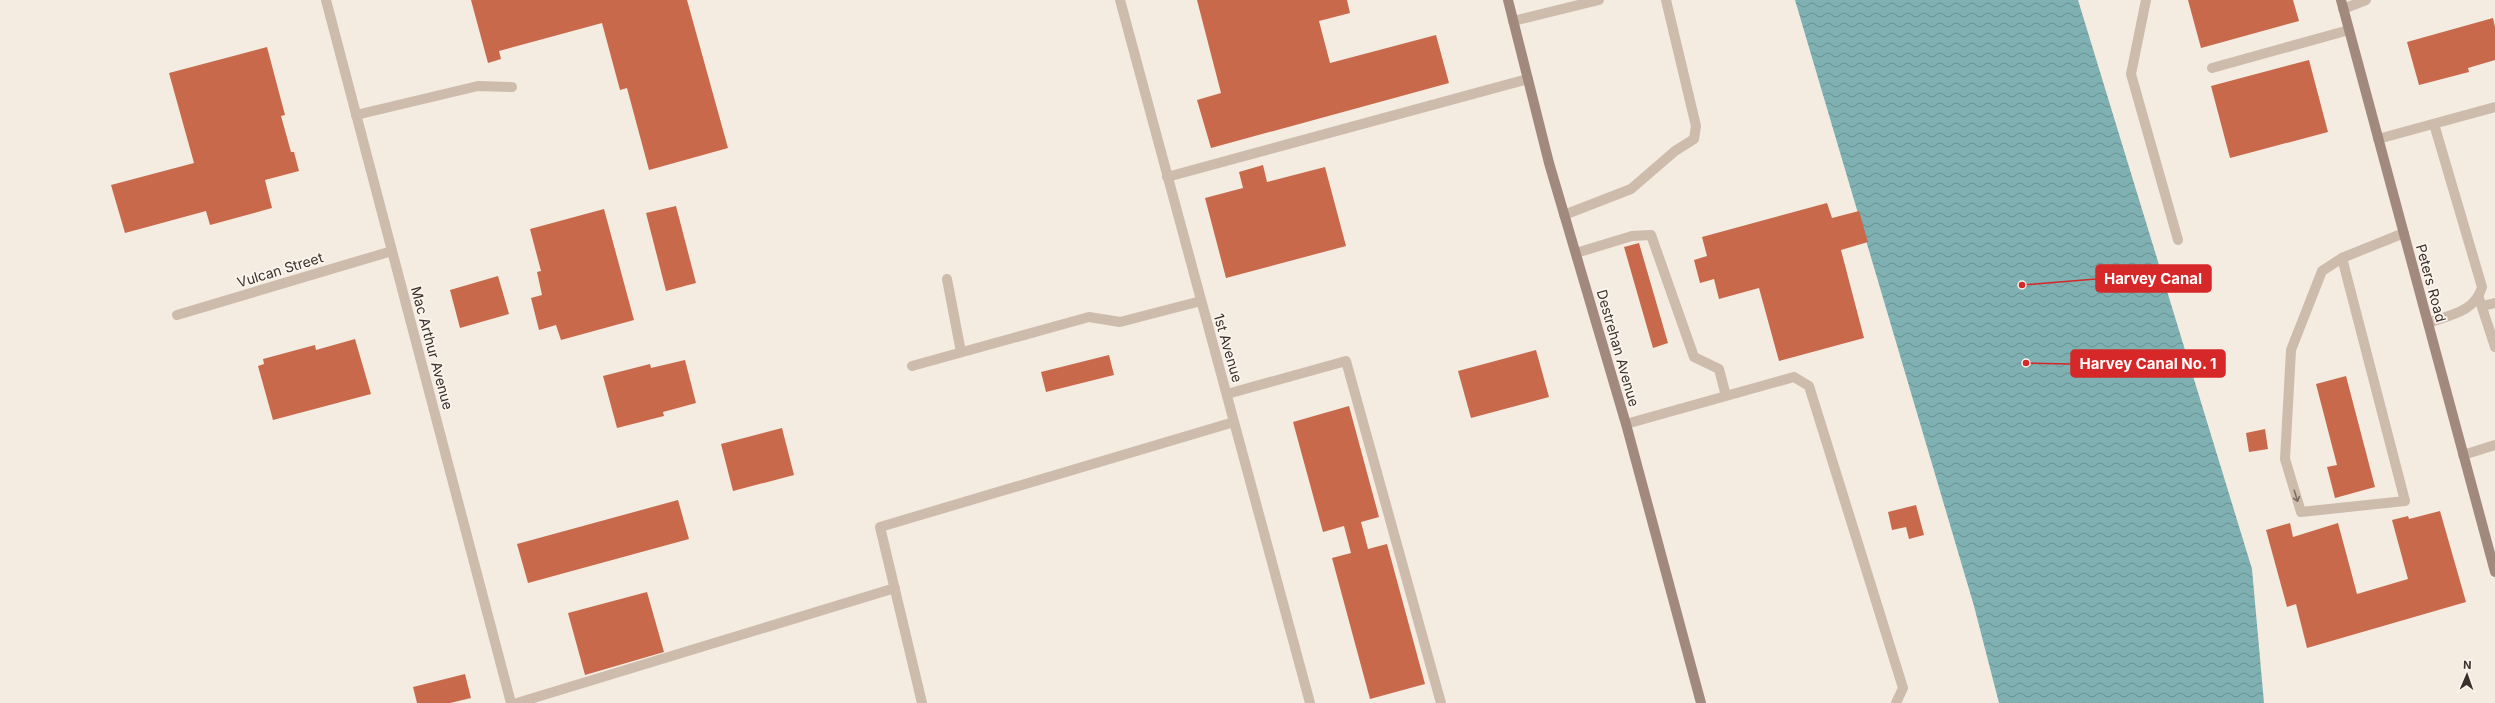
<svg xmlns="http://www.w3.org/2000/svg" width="2495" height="703" font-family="Inter,sans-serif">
<defs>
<pattern id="water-waves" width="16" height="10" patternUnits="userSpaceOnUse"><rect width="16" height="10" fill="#7fb0b2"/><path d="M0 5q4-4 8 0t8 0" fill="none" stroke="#699091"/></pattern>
</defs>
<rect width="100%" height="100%" fill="#f4ebe1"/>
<path fill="url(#water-waves)" d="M 1795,0 L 2078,0 L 2252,569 L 2264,703 L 1999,703 L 1974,606 Z"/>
<path fill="#c8694b" d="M 471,0 L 687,0 L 728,148 L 649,170 L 627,88 L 620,90 L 602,23 L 499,51 L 501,59 L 488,63 Z
M 1197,0 L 1347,0 L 1350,13 L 1319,21 L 1330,63 L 1436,35 L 1449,83 L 1211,148 L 1197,100 L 1221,93 Z
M 2188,0 L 2293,0 L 2299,21 L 2201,48 Z
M 2493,18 L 2495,27 L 2495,60 L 2468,68 L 2469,72 L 2419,85 L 2407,42 Z
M 267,47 L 285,115 L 281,116 L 291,152 L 294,152 L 299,171 L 265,180 L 272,208 L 210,225 L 206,211 L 125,233 L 111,185 L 194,163 L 169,73 Z
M 2309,60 L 2328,132 L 2230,158 L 2211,86 Z
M 1263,165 L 1267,182 L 1325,167 L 1346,246 L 1226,278 L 1205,198 L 1243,188 L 1239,172 Z
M 1827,203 L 1832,218 L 1859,211 L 1868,242 L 1841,250 L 1864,338 L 1779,361 L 1759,288 L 1719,299 L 1714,279 L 1700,283 L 1694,260 L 1707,256 L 1702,237 Z
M 676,206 L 696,283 L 666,291 L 646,213 Z
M 604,209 L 634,320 L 561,340 L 556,325 L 539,330 L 531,298 L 542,295 L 537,272 L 541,271 L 530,229 Z
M 1639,243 L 1668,343 L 1653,348 L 1624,247 Z
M 498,276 L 509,314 L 460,328 L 450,290 Z
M 355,339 L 371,394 L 273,420 L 258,366 L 264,364 L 263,359 L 315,345 L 316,350 Z
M 1536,350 L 1549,397 L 1471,418 L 1458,371 Z
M 1109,355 L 1114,375 L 1046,392 L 1041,372 Z
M 685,360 L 696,403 L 663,412 L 664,416 L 617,428 L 603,376 L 650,364 L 651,368 Z
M 2346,376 L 2375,487 L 2335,498 L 2327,467 L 2337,465 L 2316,384 Z
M 1349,406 L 1379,517 L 1361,522 L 1368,549 L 1387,544 L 1425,684 L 1370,699 L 1332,558 L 1351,553 L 1344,526 L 1323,532 L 1293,422 Z
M 782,428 L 794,475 L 733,491 L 721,444 Z
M 2265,429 L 2268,449 L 2249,452 L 2246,433 Z
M 678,500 L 689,539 L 528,583 L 517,544 Z
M 1916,505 L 1924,535 L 1909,539 L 1906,527 L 1892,530 L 1888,512 Z
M 2440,511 L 2466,602 L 2307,648 L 2296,604 L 2287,607 L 2266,530 L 2290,523 L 2293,537 L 2338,523 L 2357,594 L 2408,579 L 2392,520 L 2408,516 L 2409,519 Z
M 647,592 L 664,652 L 585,675 L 568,613 Z
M 465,674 L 471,698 L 450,703 L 417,703 L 413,687 Z"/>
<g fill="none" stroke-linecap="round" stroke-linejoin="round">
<path stroke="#cdbbac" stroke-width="10" d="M 2146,0 L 2131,74 L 2178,240
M 2343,9 L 2366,0
M 1513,21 L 1599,0
M 2212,68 L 2349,30
M 356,115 L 478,86 L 512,87
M 2378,139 L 2495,107
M 1167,177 L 1528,79
M 1564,215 L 1631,189 L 1675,151 L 1694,139 L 1696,126 L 1666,0
M 1576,253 L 1632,236 L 1651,235 L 1694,357 L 1719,369 L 1726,396
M 2342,258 L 2322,271 L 2291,350 L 2285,459 L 2301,512 L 2405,501 L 2342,258 L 2404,233
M 947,279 L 961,352
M 2479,298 L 2495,347
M 2482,306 L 2495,303
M 2428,323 C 2450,315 2475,312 2482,287 L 2434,124
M 912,366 L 1089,317 L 1120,322 L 1201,301
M 1227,394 L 1346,361 L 1441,703
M 1626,424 L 1794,377 L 1809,386 L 1903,688 L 1896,703
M 2463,455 L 2495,445"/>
<path stroke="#cdbbac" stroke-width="10" d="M 1120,0 L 1310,703
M 177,315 L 392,251
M 517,703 L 895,588
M 922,703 L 880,527 L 1234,422"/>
<path stroke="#cdbbac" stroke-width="10" d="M 326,0 L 511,703"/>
<path stroke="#a18a7d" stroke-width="10" d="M 1508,0 L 1549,163 L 1626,424 L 1701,703
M 2341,0 L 2495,572"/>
</g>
<defs><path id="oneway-shaft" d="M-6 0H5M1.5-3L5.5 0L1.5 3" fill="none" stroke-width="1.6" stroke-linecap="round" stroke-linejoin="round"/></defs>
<use stroke="#7d6f65" href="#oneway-shaft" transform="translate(2296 496) rotate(73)"/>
<g text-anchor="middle" stroke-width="3.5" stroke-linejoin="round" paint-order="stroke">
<g font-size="14" fill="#3b302b" stroke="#fbf5ee">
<text transform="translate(280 270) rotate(-17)" y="5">Vulcan Street</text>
<text transform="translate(2431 283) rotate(75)" y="5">Peters Road</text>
<text transform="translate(432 348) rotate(75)" y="5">Mac Arthur Avenue</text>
<text transform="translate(1228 348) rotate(74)" y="5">1st Avenue</text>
<text transform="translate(1618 348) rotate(74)" y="5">Destrehan Avenue</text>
</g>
</g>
<path fill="none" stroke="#d62828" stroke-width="1.5" d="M2022 285L2096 279M2026 363L2071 364"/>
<g fill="#d62828" stroke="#fbf5ee" stroke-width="1.5">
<circle cx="2022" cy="285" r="4"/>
<circle cx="2026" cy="363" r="4"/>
</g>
<g fill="#d62828" stroke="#d62828" stroke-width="1.5">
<rect x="2096" y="265" width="115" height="27" rx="4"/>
<rect x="2071" y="350" width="154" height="27" rx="4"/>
</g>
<g font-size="15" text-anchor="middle" font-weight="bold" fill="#fff">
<text x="2153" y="284">Harvey Canal</text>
<text x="2148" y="369">Harvey Canal No. 1</text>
</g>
<g transform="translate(2467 675) rotate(2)" stroke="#fbf5ee" stroke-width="3" paint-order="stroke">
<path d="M0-3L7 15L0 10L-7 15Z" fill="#3b302b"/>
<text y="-6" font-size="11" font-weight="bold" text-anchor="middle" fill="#3b302b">N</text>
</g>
</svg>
